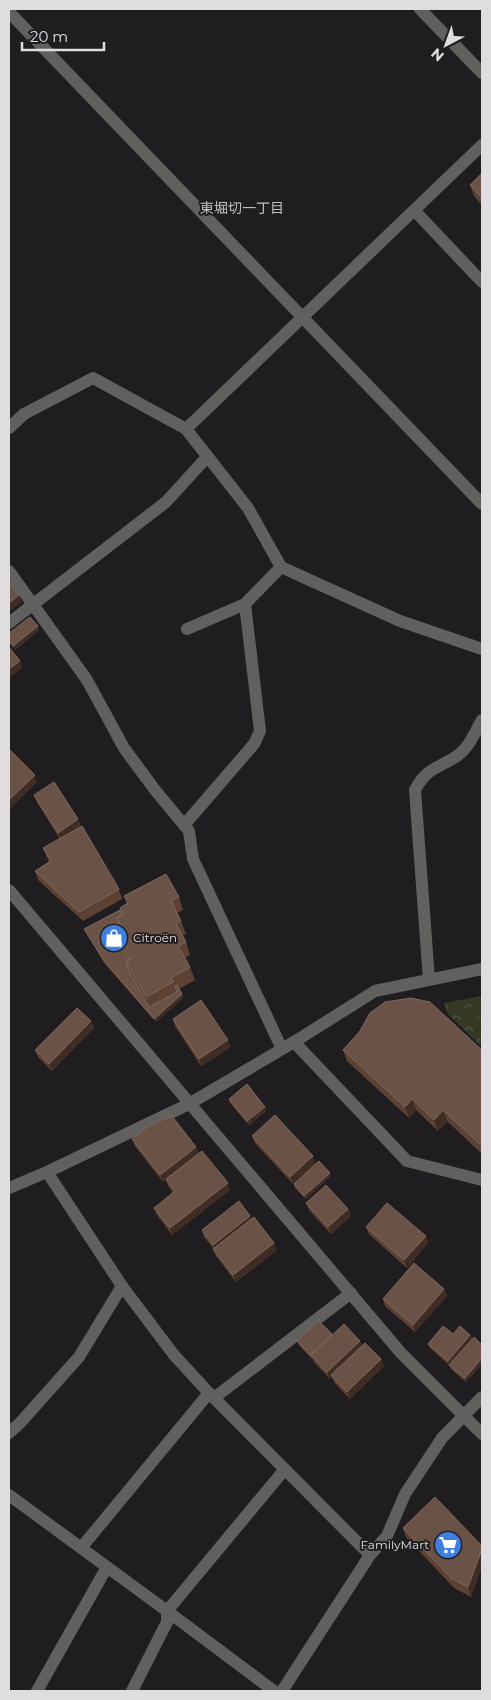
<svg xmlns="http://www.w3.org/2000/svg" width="491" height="1700" font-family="Montserrat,'Noto Sans JP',sans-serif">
<defs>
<pattern id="park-crowns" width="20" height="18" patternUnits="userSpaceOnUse" patternTransform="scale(1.25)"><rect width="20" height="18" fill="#353924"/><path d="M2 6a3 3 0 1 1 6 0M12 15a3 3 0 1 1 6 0" fill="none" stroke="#525544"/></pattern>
</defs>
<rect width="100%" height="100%" fill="#201d20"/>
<path fill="url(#park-crowns)" d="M 482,996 L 482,1047 L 447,1013 L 444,1003 Z"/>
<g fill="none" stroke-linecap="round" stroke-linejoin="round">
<path stroke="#61605e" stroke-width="12" d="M 420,9 L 482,73
M 9,12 L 482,504
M 414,210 L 482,282
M 9,428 L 24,414 L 93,378 L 186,429 L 248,508 L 281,567 L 400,621 L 482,649
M 186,429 L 482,145
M 9,571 L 87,680 L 124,748 L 155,790 L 189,831 L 193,859 L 282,1049
M 9,623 L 166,502 L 207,457
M 187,629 L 245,604
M 185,824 L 254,744 L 260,731 L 245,604 L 281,567
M 9,890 L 401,1353 L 482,1434
M 429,980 L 415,790 C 426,768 439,768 457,756 C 469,748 475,732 482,720
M 294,1042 L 407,1161 L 482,1180
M 47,1172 L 122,1286 L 174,1355 L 209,1393 L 370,1555
M 9,1188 L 47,1172 L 189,1104 L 294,1042 L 375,991 L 482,969
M 214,1398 L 351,1293
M 9,1433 L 20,1423 L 79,1357 L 122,1286
M 9,1495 L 167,1611 L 285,1469
M 81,1548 L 209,1393
M 37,1691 L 107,1567
M 132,1691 L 167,1622 L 167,1611 L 274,1691
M 282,1691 L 370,1555 L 387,1536 L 405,1494 L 442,1438 L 482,1397"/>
</g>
<path fill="#5d4233" d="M 482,173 L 482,205 L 474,196 L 470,185 Z
M 39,630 L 15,650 L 9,642 L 9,633 Z
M 34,795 L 78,819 L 81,827 L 119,889 L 122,899 L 83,921 L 38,880 L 35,871 L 49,862 L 43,848 L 60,839 L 37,802 Z
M 124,896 L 179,897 L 183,910 L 177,913 L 181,921 L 186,934 L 182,936 L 186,942 L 190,955 L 185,958 L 190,967 L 195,980 L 179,989 L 183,998 L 156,1022 L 104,963 L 86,932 L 84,929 L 120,910 L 127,904 Z
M 173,1019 L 231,1047 L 201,1066 L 175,1026 Z
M 91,1021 L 94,1028 L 52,1071 L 38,1057 L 35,1050 Z
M 343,1050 L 482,1050 L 482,1154 L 447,1121 L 438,1131 L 416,1110 L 409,1118 L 347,1061 Z
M 229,1099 L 267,1110 L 249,1125 L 230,1103 Z
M 252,1136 L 313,1156 L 315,1164 L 293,1184 L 255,1143 Z
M 132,1139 L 196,1147 L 199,1154 L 230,1190 L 172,1235 L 157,1215 L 154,1208 L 173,1193 L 168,1186 L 166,1180 L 163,1182 L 135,1146 Z
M 331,1176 L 306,1199 L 295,1188 L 294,1184 Z
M 306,1203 L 348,1209 L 351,1216 L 331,1234 L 309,1210 Z
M 251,1219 L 277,1250 L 236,1282 L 216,1256 L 213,1249 L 214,1249 L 204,1237 L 202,1230 Z
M 366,1227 L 426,1236 L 428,1243 L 407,1268 L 369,1234 Z
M 444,1289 L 447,1296 L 415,1332 L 385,1306 L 383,1299 Z
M 453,1334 L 470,1335 L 472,1338 L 449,1365 L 429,1347 L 428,1344 Z
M 332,1335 L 360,1341 L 362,1346 L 381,1359 L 384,1366 L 350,1399 L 334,1382 L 332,1377 L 330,1379 L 314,1362 L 312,1358 L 312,1359 L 299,1345 L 297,1341 Z
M 482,1345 L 482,1364 L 466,1382 L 451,1369 L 449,1365 Z
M 403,1528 L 482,1546 L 471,1597 L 454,1588 L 406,1537 Z"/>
<path fill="#3f2c24" d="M 19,595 L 22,602 L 9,612 L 9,603 Z
M 38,626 L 39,630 L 15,650 L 13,646 Z
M 20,661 L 22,668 L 9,678 L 9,669 Z
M 35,775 L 37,782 L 10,809 L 9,805 L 9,800 Z
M 78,819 L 81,827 L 61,840 L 58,833 Z
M 182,994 L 183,998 L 156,1022 L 154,1019 Z
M 91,1021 L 94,1028 L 52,1071 L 49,1064 Z
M 228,1040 L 231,1047 L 201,1066 L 199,1059 Z
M 412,1099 L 416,1110 L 409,1118 L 405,1107 Z
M 265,1107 L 267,1110 L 249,1125 L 247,1121 Z
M 443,1110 L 447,1121 L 438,1131 L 434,1120 Z
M 196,1147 L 199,1154 L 163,1182 L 160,1175 Z
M 313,1156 L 315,1164 L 293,1184 L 290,1177 Z
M 330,1173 L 331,1176 L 306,1199 L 304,1196 Z
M 228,1183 L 230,1190 L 172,1235 L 170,1228 Z
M 348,1209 L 351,1216 L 331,1234 L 328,1227 Z
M 250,1216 L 253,1223 L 216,1252 L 213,1245 Z
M 426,1236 L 428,1243 L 407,1268 L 404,1260 Z
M 274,1243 L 277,1250 L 236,1282 L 233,1275 Z
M 444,1289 L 447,1296 L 415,1332 L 413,1325 Z
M 470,1335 L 472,1338 L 449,1365 L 448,1361 Z
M 360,1341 L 362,1348 L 330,1379 L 327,1372 Z
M 482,1358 L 482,1364 L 466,1382 L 465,1378 Z
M 381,1359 L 384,1366 L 350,1399 L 347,1392 Z
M 482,1549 L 482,1568 L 471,1597 L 468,1587 Z"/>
<path fill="#6b5246" stroke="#7d685e" d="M 482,173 L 482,198 L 470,185 Z
M 9,582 L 19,595 L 9,603 Z
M 30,617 L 38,626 L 13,646 L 9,640 L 9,633 Z
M 9,647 L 20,661 L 9,669 Z
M 9,749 L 35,775 L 9,800 Z
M 54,782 L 78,819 L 58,833 L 34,795 Z
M 82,826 L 119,889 L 79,912 L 35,871 L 51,861 L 43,848 Z
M 166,874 L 179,897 L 171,901 L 181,921 L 176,924 L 186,942 L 178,946 L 190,967 L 171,978 L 173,982 L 146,997 L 126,961 L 132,958 L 122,939 L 127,936 L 117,918 L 124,914 L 120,908 L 128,903 L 124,896 Z
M 120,910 L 122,915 L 117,918 L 120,928 L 126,937 L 122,939 L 125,949 L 130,959 L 126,961 L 129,971 L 149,1007 L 177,992 L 175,986 L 177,985 L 182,994 L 154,1019 L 103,959 L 84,929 Z
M 411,998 L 430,1002 L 482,1050 L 482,1146 L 443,1110 L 434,1120 L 412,1099 L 405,1107 L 343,1050 L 360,1031 L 370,1013 L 385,1002 Z
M 201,1000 L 228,1040 L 199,1059 L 173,1019 Z
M 77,1008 L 91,1021 L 49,1064 L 35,1050 Z
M 247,1084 L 265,1107 L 247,1121 L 229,1099 Z
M 275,1115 L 313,1156 L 290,1177 L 252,1136 Z
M 172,1116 L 196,1147 L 160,1175 L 132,1139 L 150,1125 Z
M 202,1151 L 228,1183 L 170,1228 L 154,1208 L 175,1191 L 166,1179 Z
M 319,1161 L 330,1173 L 304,1196 L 294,1184 Z
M 326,1185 L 348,1209 L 328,1227 L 306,1203 Z
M 239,1201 L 250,1216 L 213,1245 L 202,1230 Z
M 387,1203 L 426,1236 L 404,1260 L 366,1227 Z
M 254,1217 L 274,1243 L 233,1275 L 213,1249 Z
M 414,1263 L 444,1289 L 413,1325 L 383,1299 Z
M 319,1321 L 332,1334 L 310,1355 L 297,1341 Z
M 344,1324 L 360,1341 L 327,1372 L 311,1355 Z
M 443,1326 L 453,1334 L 460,1326 L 470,1335 L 448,1361 L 428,1344 Z
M 474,1337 L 482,1345 L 482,1358 L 465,1378 L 449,1365 Z
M 365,1343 L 381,1359 L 347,1392 L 331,1375 Z
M 435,1497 L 482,1546 L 482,1549 L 468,1587 L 451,1578 L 403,1528 Z"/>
<defs>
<g id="shop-disc" transform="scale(1.4375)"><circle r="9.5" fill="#3f7fe0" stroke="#201d20"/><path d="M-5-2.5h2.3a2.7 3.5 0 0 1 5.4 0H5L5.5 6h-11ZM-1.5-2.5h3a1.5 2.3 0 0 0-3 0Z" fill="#fff"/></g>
<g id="supermarket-disc" transform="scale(1.4375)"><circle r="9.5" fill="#3f7fe0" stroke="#201d20"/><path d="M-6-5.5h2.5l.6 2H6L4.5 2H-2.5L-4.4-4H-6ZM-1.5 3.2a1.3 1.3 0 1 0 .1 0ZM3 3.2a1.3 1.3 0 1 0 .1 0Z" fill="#fff"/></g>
</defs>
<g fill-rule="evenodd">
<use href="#shop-disc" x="114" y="938"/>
<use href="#supermarket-disc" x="448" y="1545"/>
</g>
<g text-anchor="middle" stroke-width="4" stroke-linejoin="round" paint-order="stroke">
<g font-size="12" fill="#e0dde0" stroke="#201d20" text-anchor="start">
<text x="133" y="942">Citroën</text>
<text x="429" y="1549" text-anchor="end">FamilyMart</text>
</g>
<g font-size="14" fill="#c1bcc1" stroke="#201d20">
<text x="242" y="213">東堀切一丁目</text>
</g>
</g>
<rect width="491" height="1700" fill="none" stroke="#e0dde0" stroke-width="20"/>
<g transform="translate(446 45) rotate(221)" stroke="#201d20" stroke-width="4" paint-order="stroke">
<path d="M0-4L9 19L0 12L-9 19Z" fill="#e0dde0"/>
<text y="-8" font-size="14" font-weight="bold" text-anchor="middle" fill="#e0dde0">N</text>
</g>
<path d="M22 42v8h82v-8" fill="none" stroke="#e0dde0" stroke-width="2.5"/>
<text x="30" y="42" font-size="15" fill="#e0dde0" stroke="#201d20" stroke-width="4" paint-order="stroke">20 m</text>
</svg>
